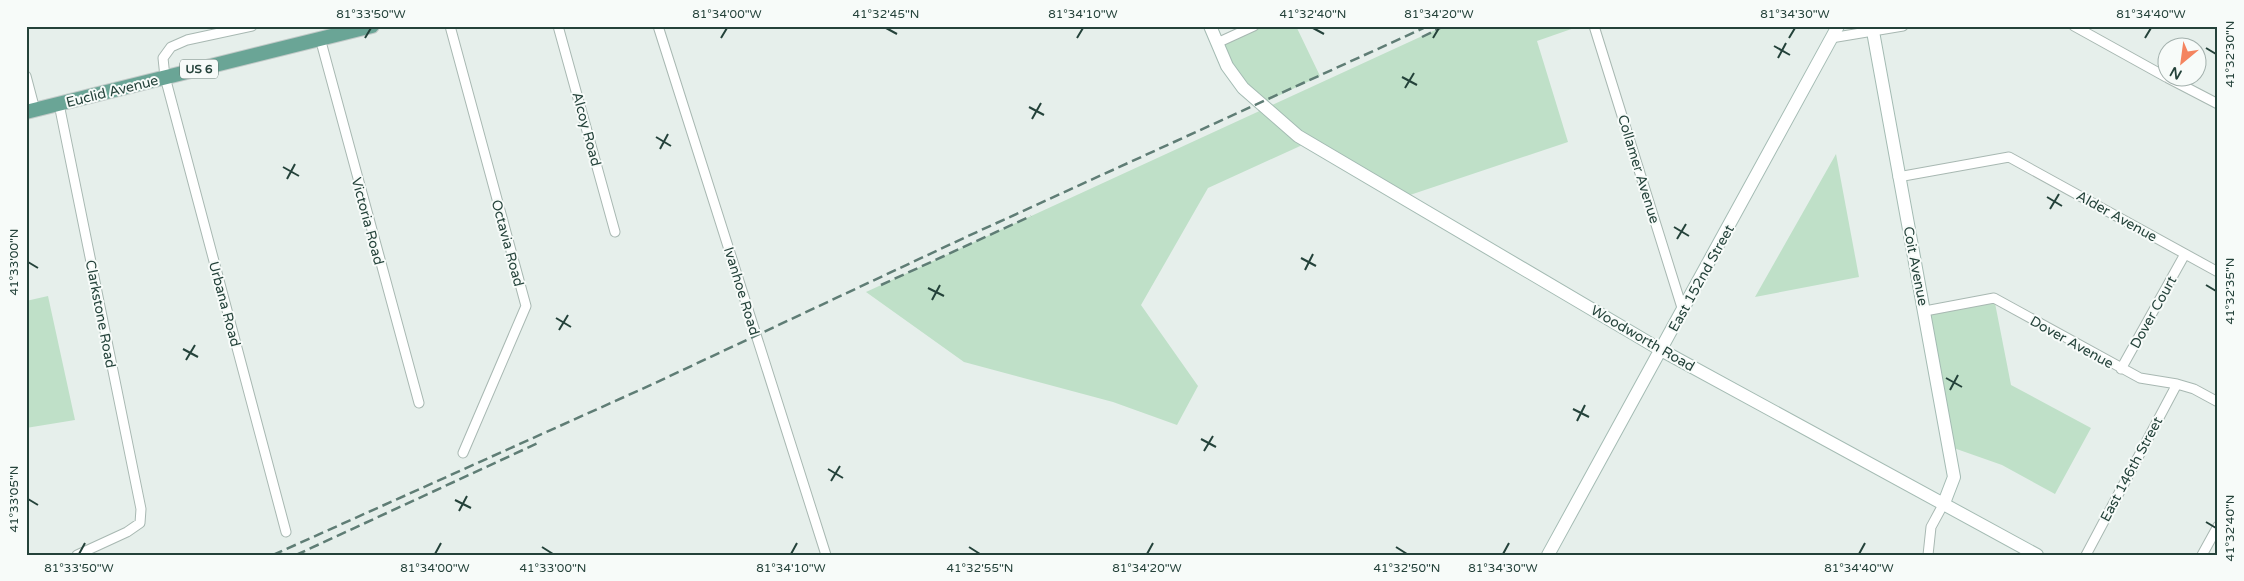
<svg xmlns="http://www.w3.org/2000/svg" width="2244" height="581" font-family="'Varela Round',sans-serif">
<rect width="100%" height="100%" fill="#e6efeb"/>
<path fill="#bfe0c8" d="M 1254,26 L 1296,26 L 1320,76 L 1261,104 L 1217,43 Z
M 1444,26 L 1580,26 L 1537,41 L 1568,142 L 1404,197 L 1309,142 L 1208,188 L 1141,305 L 1198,386 L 1177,425 L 1113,402 L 964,362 L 866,292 Z
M 1836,154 L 1859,277 L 1755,297 Z
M 48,296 L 75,420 L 26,428 L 26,301 Z
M 1994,298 L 2011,385 L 2091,428 L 2055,494 L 2002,465 L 1948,446 L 1925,311 Z"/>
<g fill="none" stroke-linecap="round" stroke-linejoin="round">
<g stroke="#a8b8b2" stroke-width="11">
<path id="street" d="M 252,26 L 187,40 L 171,47 L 163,58 L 165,77 L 286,532
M 450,26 L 526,306 L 463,453
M 558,26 L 615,232
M 658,26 L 826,555
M 1594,26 L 1683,311
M 2074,26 L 2166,77
M 320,38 L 419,403
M 1831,38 L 1903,26
M 1217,43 L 1254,26
M 26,76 L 35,110
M 2168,78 L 2218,104
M 59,104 L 141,509 L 140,523 L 127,532 L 77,555
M 1898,177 L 2009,157 L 2218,272
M 1925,311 L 1994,298 L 2140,378 L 2177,384 L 2194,389 L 2218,402
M 2121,369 L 2185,254
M 1928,555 L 1931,527 L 1944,503
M 2086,555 L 2177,384
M 2202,555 L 2218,526"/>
</g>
<g stroke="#a4bbb3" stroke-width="14">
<path id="secondary" d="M 1210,26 L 1227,66 L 1243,88 L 1298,136 L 1661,350 L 2037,555
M 1872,26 L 1954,477 L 1944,503
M 1548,555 L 1838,26"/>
</g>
<g stroke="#c2cac8" stroke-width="16">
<path id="primary" d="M 26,112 L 372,26"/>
</g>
<use href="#street" stroke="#fff" stroke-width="9"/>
<use href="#secondary" stroke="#fff" stroke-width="12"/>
<use href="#primary" stroke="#6aa596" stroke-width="14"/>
<path stroke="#5f7d75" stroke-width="2.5" stroke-dasharray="10 5" stroke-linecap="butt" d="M 1422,37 L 1444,26
M 881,285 L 1031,216
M 273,555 L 653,384 L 966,237 L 1428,26
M 296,555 L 538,443"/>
</g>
<path fill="none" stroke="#24423a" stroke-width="2" d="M 886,28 L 897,34M 1313,28 L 1324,34M 365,38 L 371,28M 721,38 L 727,28M 1077,38 L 1083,28M 1433,38 L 1439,28M 1789,38 L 1795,28M 2145,38 L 2151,28M 1774,46 L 1790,55M 2206,48 L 2216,54M 1778,58 L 1786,43M 1402,77 L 1417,85M 1405,88 L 1414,73M 1029,107 L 1044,115M 1032,119 L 1041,103M 656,137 L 671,146M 660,149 L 668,134M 283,167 L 299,176M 287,179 L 295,164M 2047,197 L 2062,206M 2050,209 L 2059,194M 1674,227 L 1689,236M 1677,239 L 1686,224M 1301,258 L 1316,266M 28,262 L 38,268M 1305,270 L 1313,254M 2206,285 L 2216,291M 928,288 L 944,296M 932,300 L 940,285M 556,318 L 571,327M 559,330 L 568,315M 183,349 L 198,357M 186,360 L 195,345M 1946,378 L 1962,387M 1950,390 L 1958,375M 1573,409 L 1589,417M 1577,421 L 1585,405M 1201,439 L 1216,447M 1204,451 L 1213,436M 828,469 L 843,478M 831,481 L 840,466M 28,499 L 38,505M 455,500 L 471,508M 459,511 L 467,496M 2206,522 L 2216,528M 542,547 L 553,554M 969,547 L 980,554M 1396,547 L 1407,554M 79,554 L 85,543M 435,554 L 441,543M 791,554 L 797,543M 1147,554 L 1153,543M 1503,554 L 1509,543M 1859,554 L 1865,543"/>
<g text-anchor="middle" stroke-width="4" stroke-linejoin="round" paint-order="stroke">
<rect fill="#f7fbf9" stroke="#637a73" stroke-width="1" x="180" y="59.5" width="38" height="19" rx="4"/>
<g font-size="12" font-weight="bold" fill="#24423a">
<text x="199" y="73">US 6</text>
</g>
<g font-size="14" fill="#24423a" stroke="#f7fbf9">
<text transform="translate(112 91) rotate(-14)" y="5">Euclid Avenue</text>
<text transform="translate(587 129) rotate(75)" y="5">Alcoy Road</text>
<text transform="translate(1639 169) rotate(73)" y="5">Collamer Avenue</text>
<text transform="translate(2117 216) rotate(29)" y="5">Alder Avenue</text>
<text transform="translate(368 221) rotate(75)" y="5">Victoria Road</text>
<text transform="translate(508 243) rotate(75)" y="5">Octavia Road</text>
<text transform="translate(1916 266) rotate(79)" y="5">Coit Avenue</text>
<text transform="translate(1701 278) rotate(-61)" y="5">East 152nd Street</text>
<text transform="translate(742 291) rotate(73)" y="5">Ivanhoe Road</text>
<text transform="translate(225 304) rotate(75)" y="5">Urbana Road</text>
<text transform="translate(2153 312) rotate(-61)" y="5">Dover Court</text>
<text transform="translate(101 314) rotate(79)" y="5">Clarkstone Road</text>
<text transform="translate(1643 338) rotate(30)" y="5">Woodworth Road</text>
<text transform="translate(2072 342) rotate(29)" y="5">Dover Avenue</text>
<text transform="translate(2131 469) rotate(-62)" y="5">East 146th Street</text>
</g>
</g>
<rect width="2244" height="581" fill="none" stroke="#f7fbf9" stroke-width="55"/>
<g transform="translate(2182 62) rotate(209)"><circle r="24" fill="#f7fbf9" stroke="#a3b1ad"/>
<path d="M0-4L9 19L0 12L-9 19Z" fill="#f4845f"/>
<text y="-8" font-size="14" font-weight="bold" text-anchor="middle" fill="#24423a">N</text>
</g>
<rect x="28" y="28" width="2188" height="526" fill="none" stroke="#24423a" stroke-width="2"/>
<g font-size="12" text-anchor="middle" fill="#24423a">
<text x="371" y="18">81°33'50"W</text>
<text x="727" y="18">81°34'00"W</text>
<text x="886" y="18">41°32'45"N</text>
<text x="1083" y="18">81°34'10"W</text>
<text x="1313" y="18">41°32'40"N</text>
<text x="1439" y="18">81°34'20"W</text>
<text x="1795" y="18">81°34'30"W</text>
<text x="2151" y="18">81°34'40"W</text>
<text transform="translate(2230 54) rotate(-90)" y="4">41°32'30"N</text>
<text transform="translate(14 262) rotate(-90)" y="4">41°33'00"N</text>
<text transform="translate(2230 291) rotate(-90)" y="4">41°32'35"N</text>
<text transform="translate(14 499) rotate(-90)" y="4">41°33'05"N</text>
<text transform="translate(2230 528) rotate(-90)" y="4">41°32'40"N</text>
<text x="79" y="572">81°33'50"W</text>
<text x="435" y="572">81°34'00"W</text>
<text x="553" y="572">41°33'00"N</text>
<text x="791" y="572">81°34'10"W</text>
<text x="980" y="572">41°32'55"N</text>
<text x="1147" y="572">81°34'20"W</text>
<text x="1407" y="572">41°32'50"N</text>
<text x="1503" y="572">81°34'30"W</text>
<text x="1859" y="572">81°34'40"W</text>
</g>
</svg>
